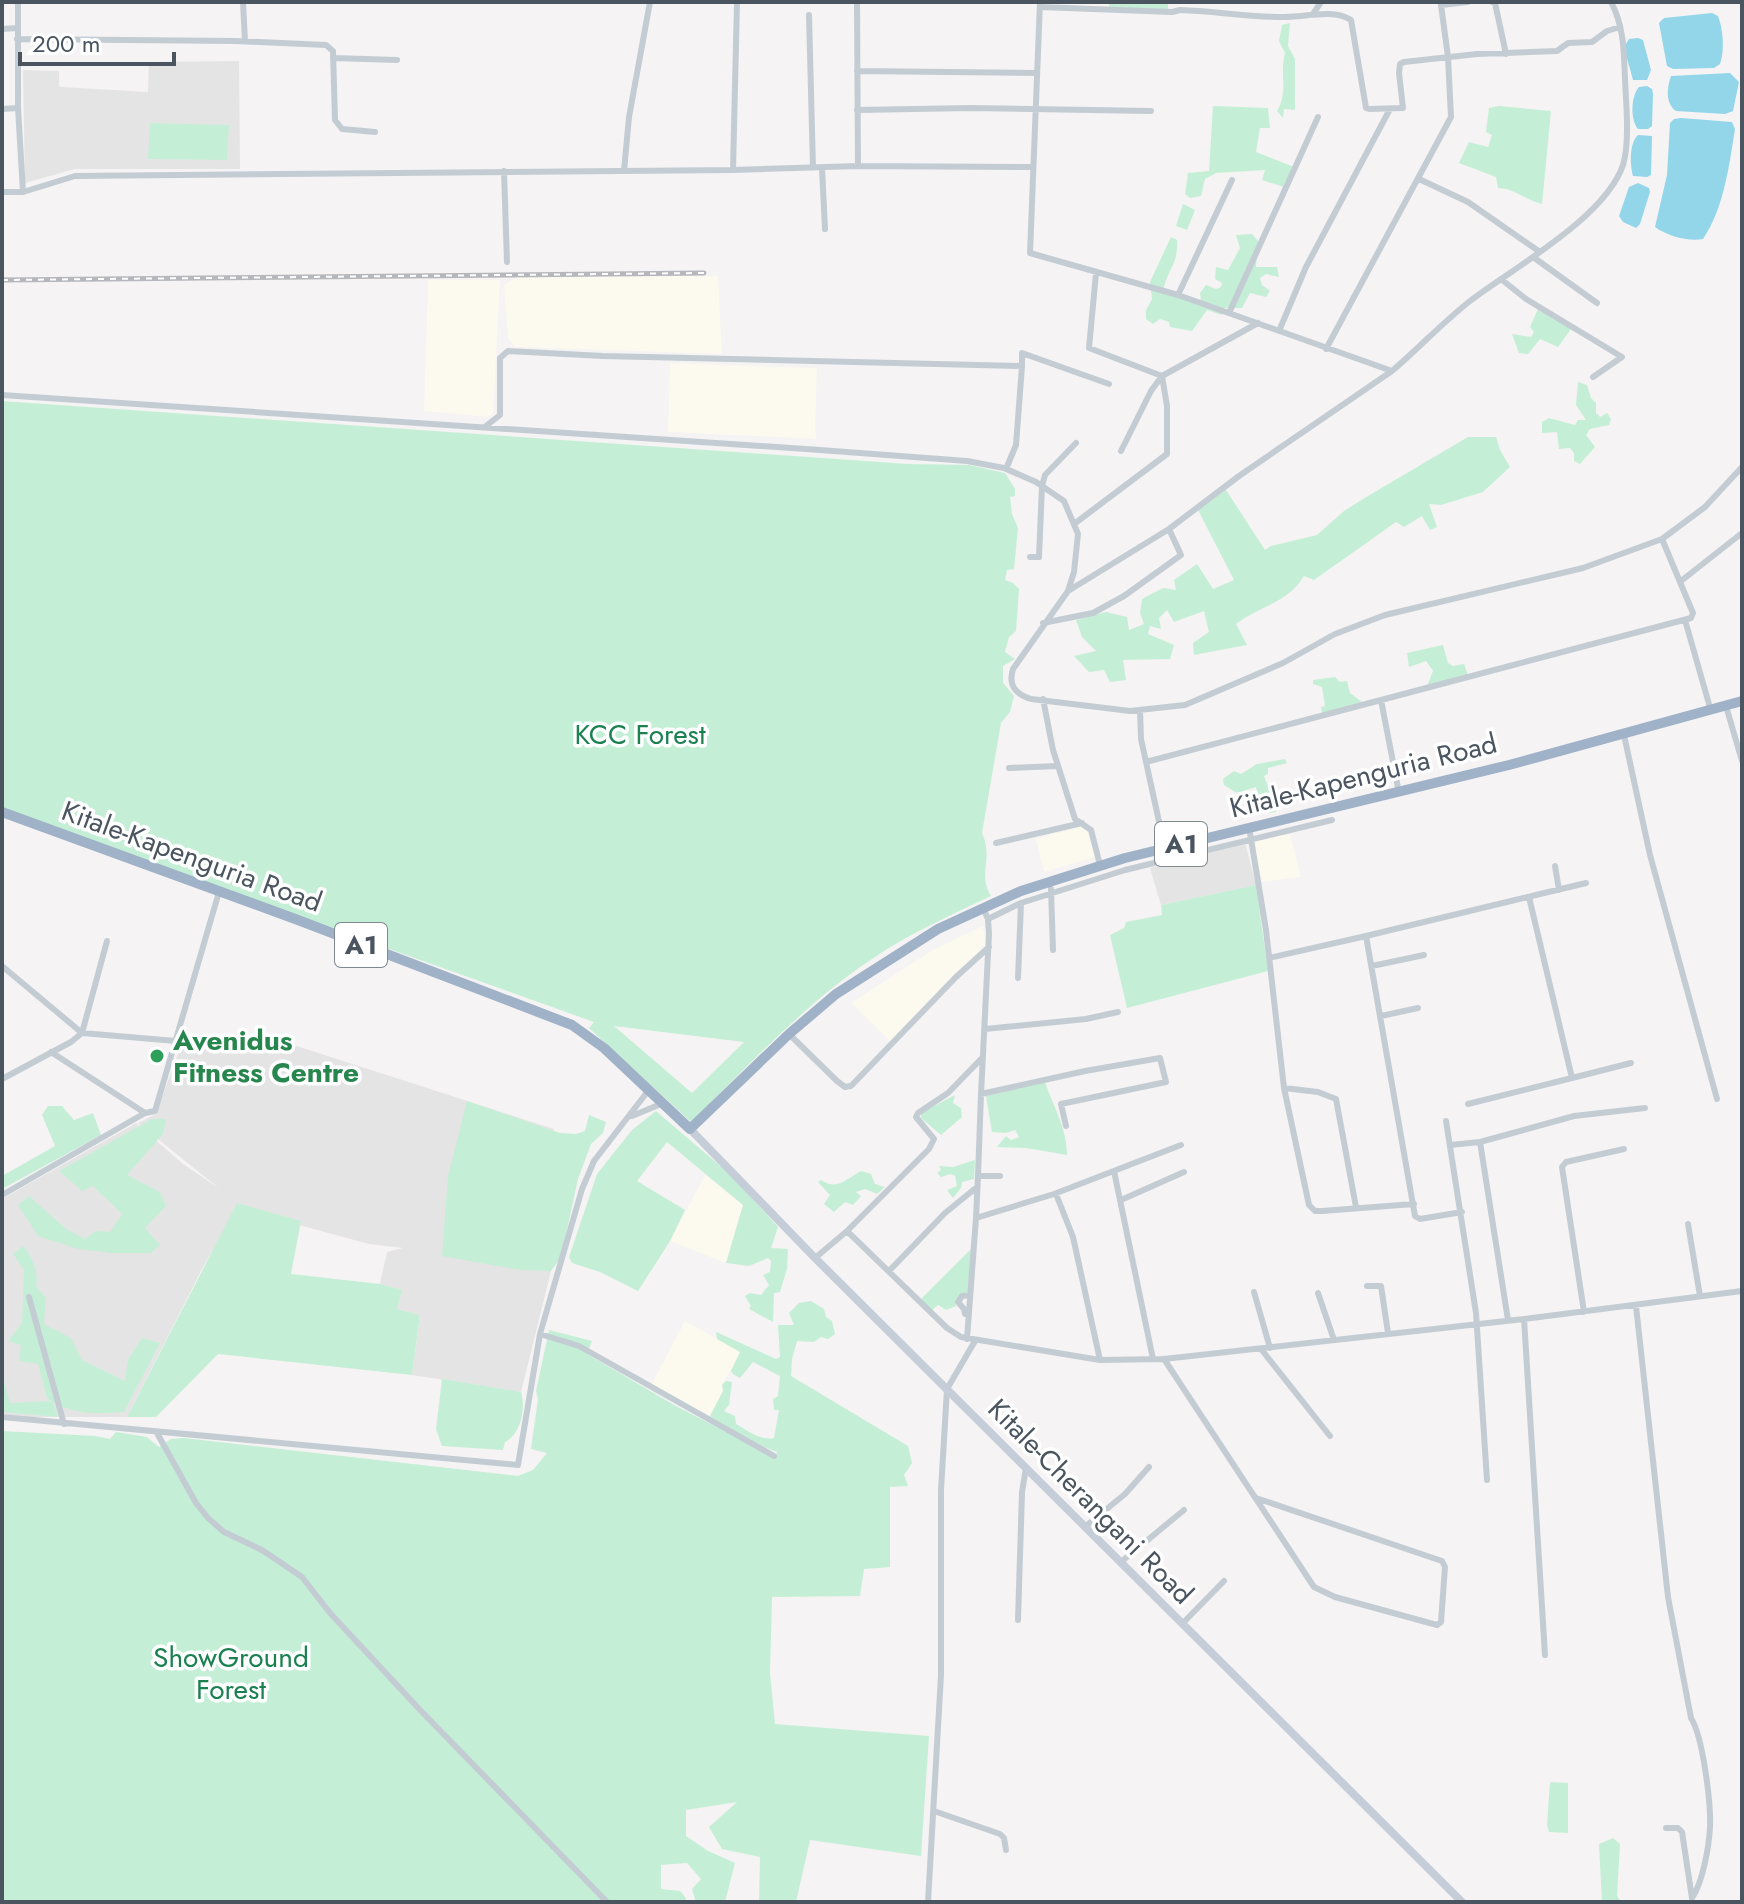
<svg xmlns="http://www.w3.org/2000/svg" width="1744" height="1904" font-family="Jost,sans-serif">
<rect width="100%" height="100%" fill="#f5f3f3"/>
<path fill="#fcf9ef" d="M 718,276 L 722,354 L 515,347 L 508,338 L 504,285 L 518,277 Z
M 428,280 L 500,280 L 493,414 L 488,417 L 424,411 Z
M 670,363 L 817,368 L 815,431 L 817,439 L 668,432 Z
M 1082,826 L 1091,834 L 1096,857 L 1044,872 L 1036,839 Z
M 1290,834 L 1301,877 L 1262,882 L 1253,841 Z
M 983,926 L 986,944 L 891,1042 L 851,1003 L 931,951 Z
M 705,1175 L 743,1205 L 726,1263 L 670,1241 Z
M 685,1321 L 741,1352 L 722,1385 L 724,1390 L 710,1416 L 651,1385 Z"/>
<path fill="#e5e4e5" d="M 239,61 L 240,169 L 75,169 L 25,183 L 23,70 L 59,71 L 59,86 L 62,87 L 148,92 L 149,62 Z
M 1245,842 L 1256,885 L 1161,905 L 1150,868 Z
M 185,1034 L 275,1039 L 554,1129 L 522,1269 L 551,1271 L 521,1392 L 412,1375 L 420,1315 L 397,1309 L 401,1290 L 380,1284 L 387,1252 L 403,1248 L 369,1244 L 237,1208 L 202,1269 L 127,1417 L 25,1417 L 2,1414 L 2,1199 L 136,1123 L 183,1164 L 220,1189 L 138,1123 L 156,1114 Z"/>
<path fill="#c4efd6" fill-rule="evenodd" d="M 1109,2 L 1168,2 L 1168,10 L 1109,7 Z
M 1290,23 L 1288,46 L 1295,59 L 1295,110 L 1284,109 L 1283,118 L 1277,111 C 1289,91 1279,75 1285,53 L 1279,41 L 1282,25 Z
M 1213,106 L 1268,108 L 1270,128 L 1260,128 L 1256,152 L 1294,167 L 1284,187 L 1262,180 L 1265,170 L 1216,173 L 1205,179 L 1201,196 L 1190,198 L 1185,194 L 1188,173 L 1209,171 Z
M 1499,106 L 1551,111 L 1542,204 C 1525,200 1514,188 1498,188 L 1496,177 L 1459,163 L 1469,142 L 1488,147 L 1492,135 L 1486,132 L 1489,108 Z
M 150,123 L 229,125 L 227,160 L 148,159 Z
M 1183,204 L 1195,210 L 1187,230 L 1176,226 Z
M 1252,234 L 1258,241 L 1256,267 L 1277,267 L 1279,277 L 1266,274 L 1260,278 L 1262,285 L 1270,291 L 1266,297 L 1250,293 L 1242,308 L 1224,308 L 1222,315 L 1207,310 L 1192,331 L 1170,327 L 1169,322 L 1160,319 L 1153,324 L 1146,319 L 1146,310 L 1152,299 L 1150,282 L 1171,237 L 1177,240 C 1179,265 1166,270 1163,293 L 1201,301 L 1200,293 L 1206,285 L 1216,289 L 1221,287 L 1222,283 L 1215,279 L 1216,267 L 1228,270 L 1240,248 L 1236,235 Z
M 1538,309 L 1571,329 L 1558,347 L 1540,339 L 1528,354 L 1519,353 L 1512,334 L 1531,337 L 1534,332 L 1530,327 Z
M 1578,382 L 1587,385 L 1591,398 L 1596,403 L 1596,413 L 1600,417 L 1607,413 L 1611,419 L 1609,425 L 1590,429 L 1586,435 L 1595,447 L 1580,464 L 1574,461 L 1574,453 L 1570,448 L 1559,449 L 1557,432 L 1542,433 L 1542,422 L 1549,418 L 1575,425 L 1578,420 L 1586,420 L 1576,405 Z
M 2,401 L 908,464 L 969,465 L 1005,473 L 1015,489 L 1015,496 L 1010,497 L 1012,514 L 1018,528 L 1014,569 L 1007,570 L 1005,580 L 1013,583 L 1019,589 L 1016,631 L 1009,637 L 1005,652 L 1015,659 L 1003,666 L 1003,683 L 1014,696 L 1010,712 L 1001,723 L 982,833 C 994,861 977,872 991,896 C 953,914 913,932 878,955 C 808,1000 750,1064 691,1122 L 589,1028 L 594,1022 L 2,811 ZM 614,1026 L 744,1042 L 692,1093 Z
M 1468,437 L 1496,437 L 1500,450 L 1510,467 L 1483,492 L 1441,505 L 1429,504 L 1437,527 L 1430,530 L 1422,516 L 1404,527 L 1396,522 L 1314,580 L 1304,576 C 1288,603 1259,606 1236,624 L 1247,645 L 1194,655 L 1193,643 L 1209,632 L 1204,611 L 1174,622 L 1167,610 L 1159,618 L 1161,629 L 1150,626 L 1148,634 L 1174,645 L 1170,659 L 1123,660 L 1126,680 L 1110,682 L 1104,670 L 1089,672 L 1074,656 L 1096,651 L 1082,637 L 1076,620 L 1106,612 L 1127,617 L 1129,630 L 1144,624 L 1140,613 L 1142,599 L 1163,588 L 1176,590 L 1174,580 L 1197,564 L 1213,589 L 1234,580 L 1198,510 L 1226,490 L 1265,550 L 1271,546 L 1317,535 L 1344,511 L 1368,496 Z
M 1443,645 L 1448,663 L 1453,666 L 1464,664 L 1468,675 L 1427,686 L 1433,671 L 1426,661 L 1409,667 L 1407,653 Z
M 1335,677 L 1340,682 L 1347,681 L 1350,693 L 1362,702 L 1322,713 L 1321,707 L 1325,706 L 1322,687 L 1313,684 L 1313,680 Z
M 1285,759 L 1287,763 L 1268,768 L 1268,774 L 1264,776 L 1267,784 L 1271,785 L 1269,799 L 1278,801 L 1276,812 L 1270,813 L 1261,805 L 1256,787 L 1237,793 L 1224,785 L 1223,779 L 1234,771 L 1241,774 L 1257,764 Z
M 1256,885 L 1268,971 L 1127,1008 L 1110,935 L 1124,928 L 1126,922 L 1162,915 L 1161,905 Z
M 1045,1082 C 1053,1106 1067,1128 1067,1155 L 1026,1148 L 997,1147 L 1006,1136 L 1011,1140 L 1019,1137 L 1015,1130 L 1006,1133 L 992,1132 L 986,1096 Z
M 955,1095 L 953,1103 L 961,1108 L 962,1117 L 941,1135 L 921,1118 L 921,1113 Z
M 467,1101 L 560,1133 L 576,1134 L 585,1131 L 589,1115 L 606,1122 L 603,1133 L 591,1144 L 578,1179 L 561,1257 L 551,1271 L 520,1270 L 442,1256 L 448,1176 Z
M 48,1106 L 62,1106 L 74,1120 L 93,1113 L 101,1135 L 2,1189 L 2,1176 L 55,1146 L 42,1115 Z
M 656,1111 L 732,1176 L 778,1227 L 771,1248 L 788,1249 L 787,1269 L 780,1292 L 774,1293 L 773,1322 L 749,1309 L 751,1306 L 745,1296 L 750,1293 L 761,1295 L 769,1285 L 763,1275 L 770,1272 L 771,1261 L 768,1258 L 749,1266 L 726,1263 L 743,1205 L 667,1142 L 637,1181 L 685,1210 L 670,1241 L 638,1291 L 600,1272 L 572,1263 L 569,1257 L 597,1174 L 632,1130 Z
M 152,1119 L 166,1119 L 163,1134 L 127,1175 L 160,1192 L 166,1206 L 145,1228 L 160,1245 L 151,1253 L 112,1253 L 78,1249 L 38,1236 L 18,1205 L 29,1196 L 65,1228 L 85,1239 L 95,1231 L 110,1232 L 122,1214 L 93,1186 L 82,1191 L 59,1171 Z
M 975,1160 L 974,1179 L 962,1182 L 961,1188 L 953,1198 L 947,1190 L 957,1186 L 955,1176 L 950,1174 L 941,1177 L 937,1173 L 941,1170 L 939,1166 L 953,1167 Z
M 861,1171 L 871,1174 L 875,1184 L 885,1187 L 877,1194 L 865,1189 L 856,1192 L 861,1196 L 853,1205 L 845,1202 L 834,1212 L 824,1204 L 830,1195 L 818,1182 L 821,1180 C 837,1191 846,1179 861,1171 Z
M 237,1203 L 301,1221 L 291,1274 L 380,1284 L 402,1290 L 397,1309 L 420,1315 L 412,1375 L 218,1354 L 156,1417 L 127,1417 Z
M 23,1246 C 32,1256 39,1274 36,1286 L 46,1298 L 44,1324 L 71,1338 L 82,1360 L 125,1381 L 128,1360 L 142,1338 L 160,1343 L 124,1412 C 98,1414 76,1415 53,1402 L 58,1417 L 2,1412 L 2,1375 L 10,1403 L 51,1401 L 47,1398 L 38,1364 L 19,1361 L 21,1345 L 8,1341 L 22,1323 L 24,1270 L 13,1254 Z
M 971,1249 L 968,1292 L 955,1300 L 956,1306 L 946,1310 L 938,1305 L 932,1310 L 920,1300 Z
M 811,1301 L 824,1309 L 826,1317 L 832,1321 L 835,1334 L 828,1339 L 821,1337 L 814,1342 L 797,1341 L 792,1359 L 791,1376 L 908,1446 L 912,1463 L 904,1475 L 908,1486 L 890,1487 L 890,1567 L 864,1569 L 860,1596 L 772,1597 L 770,1673 L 775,1724 L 929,1736 L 921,1856 L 810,1840 L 796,1902 L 759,1902 L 760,1857 L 722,1849 L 709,1827 L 737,1802 L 686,1810 L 686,1836 L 708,1851 L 735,1863 L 725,1902 L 696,1902 L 692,1889 L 701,1879 L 687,1863 L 661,1865 L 661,1889 L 680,1891 L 686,1898 L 685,1902 L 2,1902 L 2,1431 L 95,1436 L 110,1439 L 116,1432 L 147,1437 L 159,1447 L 171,1439 L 184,1438 L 518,1476 L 533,1470 L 547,1453 L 531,1449 L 538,1399 L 536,1391 L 549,1330 L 592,1341 L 587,1354 L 674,1405 L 776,1458 L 777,1452 C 765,1449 722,1425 710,1416 L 723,1391 L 722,1385 L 726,1381 L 732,1382 L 729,1405 L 724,1411 L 735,1416 L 736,1424 C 748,1431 761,1441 774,1438 L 779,1410 L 774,1410 L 773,1399 L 778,1396 L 780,1376 L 753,1362 L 740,1378 L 733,1374 L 731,1371 L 740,1352 L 717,1339 L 716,1332 L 776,1359 L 780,1357 L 778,1325 L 794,1325 L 789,1313 L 799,1303 Z
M 442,1379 L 521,1392 C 526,1408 521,1434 505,1442 L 503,1450 L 442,1446 L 436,1429 Z
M 1550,1782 L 1568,1783 L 1568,1833 L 1549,1832 L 1547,1825 Z
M 1613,1838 L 1620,1844 L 1617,1896 L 1621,1902 L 1602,1902 L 1599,1844 Z"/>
<path fill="#93d6ea" d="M 1712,13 L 1718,16 C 1723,29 1725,50 1720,64 L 1714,68 L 1673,69 L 1667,66 L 1659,23 L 1664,18 Z
M 1638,38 L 1643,40 L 1651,70 L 1647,80 L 1633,80 L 1624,47 L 1629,39 Z
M 1730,73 L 1739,82 L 1733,111 L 1725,114 L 1676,111 C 1665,103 1667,88 1671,76 Z
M 1647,86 L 1652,89 L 1653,94 L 1652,126 L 1648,129 L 1638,129 C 1630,119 1631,96 1639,87 Z
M 1681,118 L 1732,122 L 1735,129 C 1729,166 1724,208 1703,239 C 1689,242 1667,236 1655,227 L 1667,175 L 1670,123 L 1674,119 Z
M 1638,135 L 1652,136 L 1651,175 L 1647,177 L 1633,176 C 1630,164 1629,144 1638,135 Z
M 1638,183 L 1649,188 L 1650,192 L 1640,224 L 1636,228 L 1623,222 L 1619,216 L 1629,187 Z"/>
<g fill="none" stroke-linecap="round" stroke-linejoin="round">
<path stroke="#c4ccd3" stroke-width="6" d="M 18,2 L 18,108 L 23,192
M 243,2 L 245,41
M 857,2 L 858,166
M 1040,2 L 1030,253 L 1178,295 L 1392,371 C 1419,348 1442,323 1470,301 C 1513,268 1605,218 1623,165 C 1630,142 1626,103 1625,79 C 1624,52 1624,26 1611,2
M 1492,2 L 1495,3 L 1506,54
M 1040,7 L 1172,12 L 1180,10 C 1214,11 1248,17 1282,17 C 1304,18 1331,8 1351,20 L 1365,102 L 1366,108 L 1369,109 L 1403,108 L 1399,73 L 1400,64 L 1404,62 L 1477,54 L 1557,51 L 1568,43 L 1592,42 L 1607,31 L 1620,27
M 1313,14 L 1321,2
M 809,15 L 813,168
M 2,29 L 17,28
M 17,39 L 236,41 L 326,45 L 333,51 L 335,120 L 342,129 L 375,132
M 333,58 L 397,60
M 857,71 L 1036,73
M 2,109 L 18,108
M 857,110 L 971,108 L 1151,111
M 822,168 L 825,229
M 733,170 L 737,2
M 504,171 L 507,262
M 624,171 L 629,117 L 650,2
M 1419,179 L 1468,202 L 1540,252
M 2,192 L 23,192 L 75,176 L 733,170 L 858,166 L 1033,167
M 1533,257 L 1597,303
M 1096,273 L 1089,348 L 1162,376
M 1501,279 L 1526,299 L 1622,357 L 1593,377
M 1178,295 L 1232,180
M 1229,313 L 1318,117
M 1279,331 L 1306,267 L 1390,109
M 1326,349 L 1451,117 L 1448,57 L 1441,5 L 1468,2
M 2,395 L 820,450 L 967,461 L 1004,468 L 1036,482 L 1064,501 L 1078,534 L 1074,572 L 1068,591 L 1013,669 C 1008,685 1015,694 1031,699 L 1130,711 L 1185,705 L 1283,663 L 1335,634 L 1385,615 L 1583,568 L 1662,539 L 1705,507 L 1742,467
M 486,426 L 500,415 L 500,358 L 508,351 L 603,356 L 1022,366 L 1022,353 L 1109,384
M 1121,451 L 1151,391 L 1162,376 L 1258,323
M 1006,469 L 1016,445 L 1022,366
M 1074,524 L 1167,454 L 1167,406 L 1162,376
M 1030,557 L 1039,557 L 1042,486 L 1045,475 L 1076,443
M 1681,581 L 1742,533
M 1068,591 L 1169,529 L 1239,476 L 1392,371
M 1685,620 L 1711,711
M 1043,623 L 1093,613 L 1124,596 L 1181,555 L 1169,529
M 1043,699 L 1053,750 L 1075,819 L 1091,830 L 1100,865
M 1726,706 L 1742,761
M 1140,710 L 1141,739 L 1165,849
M 1624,735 L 1650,855 L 1717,1099
M 1146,762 L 1381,700
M 1009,768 L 1057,766
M 1399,793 L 1381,700 L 1691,618 L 1693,613 L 1662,539
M 1249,827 L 1266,930 L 1284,1088 L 1309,1205 L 1315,1211 L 1322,1211 L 1414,1204
M 996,843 L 1082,823
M 1555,866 L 1559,890
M 1051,889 L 1053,950
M 1021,903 L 1125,870 L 1332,820
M 983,908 L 988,919 L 989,934 L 981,1094 L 1085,1071 L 1160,1058 L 1166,1082 L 1061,1104 L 1066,1126
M 988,919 L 1021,903 L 1018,978
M 1269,958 L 1366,936
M 2,966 L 82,1033 L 176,1041
M 1372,966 L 1424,955
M 1381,1016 L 1418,1008
M 985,1029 L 1086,1019 L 1118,1012
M 789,1034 L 837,1081 L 845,1087 L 851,1086 L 956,977 L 989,947
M 51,1052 L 145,1113
M 1572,1078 L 1631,1063
M 2,1079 L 71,1042 L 82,1033 L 107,941
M 1284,1088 L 1318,1092 L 1336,1099 L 1356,1207
M 1468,1104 L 1572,1078 L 1529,897
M 632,1116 L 661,1104
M 1446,1121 L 1476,1313 L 1487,1480
M 1480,1142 L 1574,1116 L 1645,1108
M 1450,1145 L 1480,1142 L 1508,1320
M 1114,1171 L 1153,1359
M 978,1176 L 981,1094
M 1000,1176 L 978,1176 L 976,1218 L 1054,1194 L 1181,1145
M 1056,1194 L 1073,1237 L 1100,1360
M 2,1195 L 145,1113 L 155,1111 L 219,892
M 1121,1200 L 1184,1172
M 1462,1212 L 1420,1219 L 1415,1216 L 1366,936 L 1586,883
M 1688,1224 L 1700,1296
M 847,1231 L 947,1328 L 961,1337 L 1100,1360 L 1164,1359 L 1524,1319 L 1742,1291
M 815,1258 L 847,1231 L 929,1149 L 934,1139 L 916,1117 L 918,1113 L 948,1093 L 982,1058
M 889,1271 L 945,1213 L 977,1187
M 1367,1286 L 1381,1286 L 1388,1333
M 1254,1292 L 1270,1348
M 1318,1293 L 1334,1340
M 29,1297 L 64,1424
M 1636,1306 L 1668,1597 L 1691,1718 C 1703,1737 1711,1803 1710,1827 C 1709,1846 1703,1882 1692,1898
M 1584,1312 L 1562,1167 L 1566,1162 L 1624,1149
M 965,1314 L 964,1309 L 958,1302 L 962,1296 L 970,1295
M 1524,1319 L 1545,1655
M 540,1334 L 579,1346 L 774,1456
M 967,1339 L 976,1218
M 1261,1349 L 1330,1436
M 1164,1359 L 1314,1587 L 1335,1597 L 1437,1625 L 1441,1622 L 1445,1567 L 1442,1561 L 1256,1498
M 2,1417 L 518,1465 L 540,1334 L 582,1189 L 594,1161 L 648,1091
M 157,1433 L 196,1503 L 208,1518 L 224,1532 L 262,1550 L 302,1577 L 330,1613 L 422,1712 L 607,1902
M 1086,1526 L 1125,1494 L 1149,1467
M 1121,1562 L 1184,1510
M 1018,1620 L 1022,1492 L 1026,1468
M 1182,1624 L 1224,1581
M 934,1811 L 1000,1834 L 1004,1838 L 1006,1850
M 1666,1828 L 1678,1828 L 1682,1832 L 1692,1898
M 928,1902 L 941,1675 L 941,1490 L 947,1389 L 975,1341"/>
<path stroke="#c4cdd8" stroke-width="8" d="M 690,1129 L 815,1258 L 1462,1902"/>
<path stroke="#a0b2c8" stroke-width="10" d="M 2,812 L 298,920 L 572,1025 L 604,1048 L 690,1129 L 789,1034 L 836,994 L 938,929 L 1021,891 L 1125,858 L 1509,765 L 1742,701"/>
<g stroke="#b5b7bc" stroke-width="5">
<path id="rail" d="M 2,280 L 704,273"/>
</g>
<use href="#rail" stroke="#fff" stroke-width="2" stroke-dasharray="6" stroke-linecap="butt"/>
</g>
<circle fill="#2e9e5b" stroke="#fff" stroke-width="3" cx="157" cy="1056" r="8"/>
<g text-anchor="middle" stroke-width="7" stroke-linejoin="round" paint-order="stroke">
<g fill="#fff" stroke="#808890" stroke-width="2">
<rect x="1155" y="822" width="52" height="44" rx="6"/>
<rect x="335" y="923" width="52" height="44" rx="6"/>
</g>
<g font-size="26" font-weight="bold" fill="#4a5560">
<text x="1181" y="853">A1</text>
<text x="361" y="954">A1</text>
</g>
<g font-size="28" fill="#1b8151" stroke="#fff">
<text x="640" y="744">KCC Forest</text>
<text x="231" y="1667">ShowGround<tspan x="231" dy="32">Forest</tspan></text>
</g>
<g font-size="28" fill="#4a5560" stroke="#fff">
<text transform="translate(1363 775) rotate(-14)" y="10">Kitale-Kapenguria Road</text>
<text transform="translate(192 856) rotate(20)" y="10">Kitale-Kapenguria Road</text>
<text transform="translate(1091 1501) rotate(45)" y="10">Kitale-Cherangani Road</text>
</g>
<g font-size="28" font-weight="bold" fill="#27864d" stroke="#fff" text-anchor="start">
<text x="173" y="1050">Avenidus<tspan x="173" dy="32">Fitness Centre</tspan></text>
</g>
</g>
<rect width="1744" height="1904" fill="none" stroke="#4a5560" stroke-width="8"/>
<path d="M20 52v12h154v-12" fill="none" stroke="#4a5560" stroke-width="4"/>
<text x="32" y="52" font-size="24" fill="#4a5560" stroke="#ffffff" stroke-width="6" paint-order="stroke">200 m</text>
</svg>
